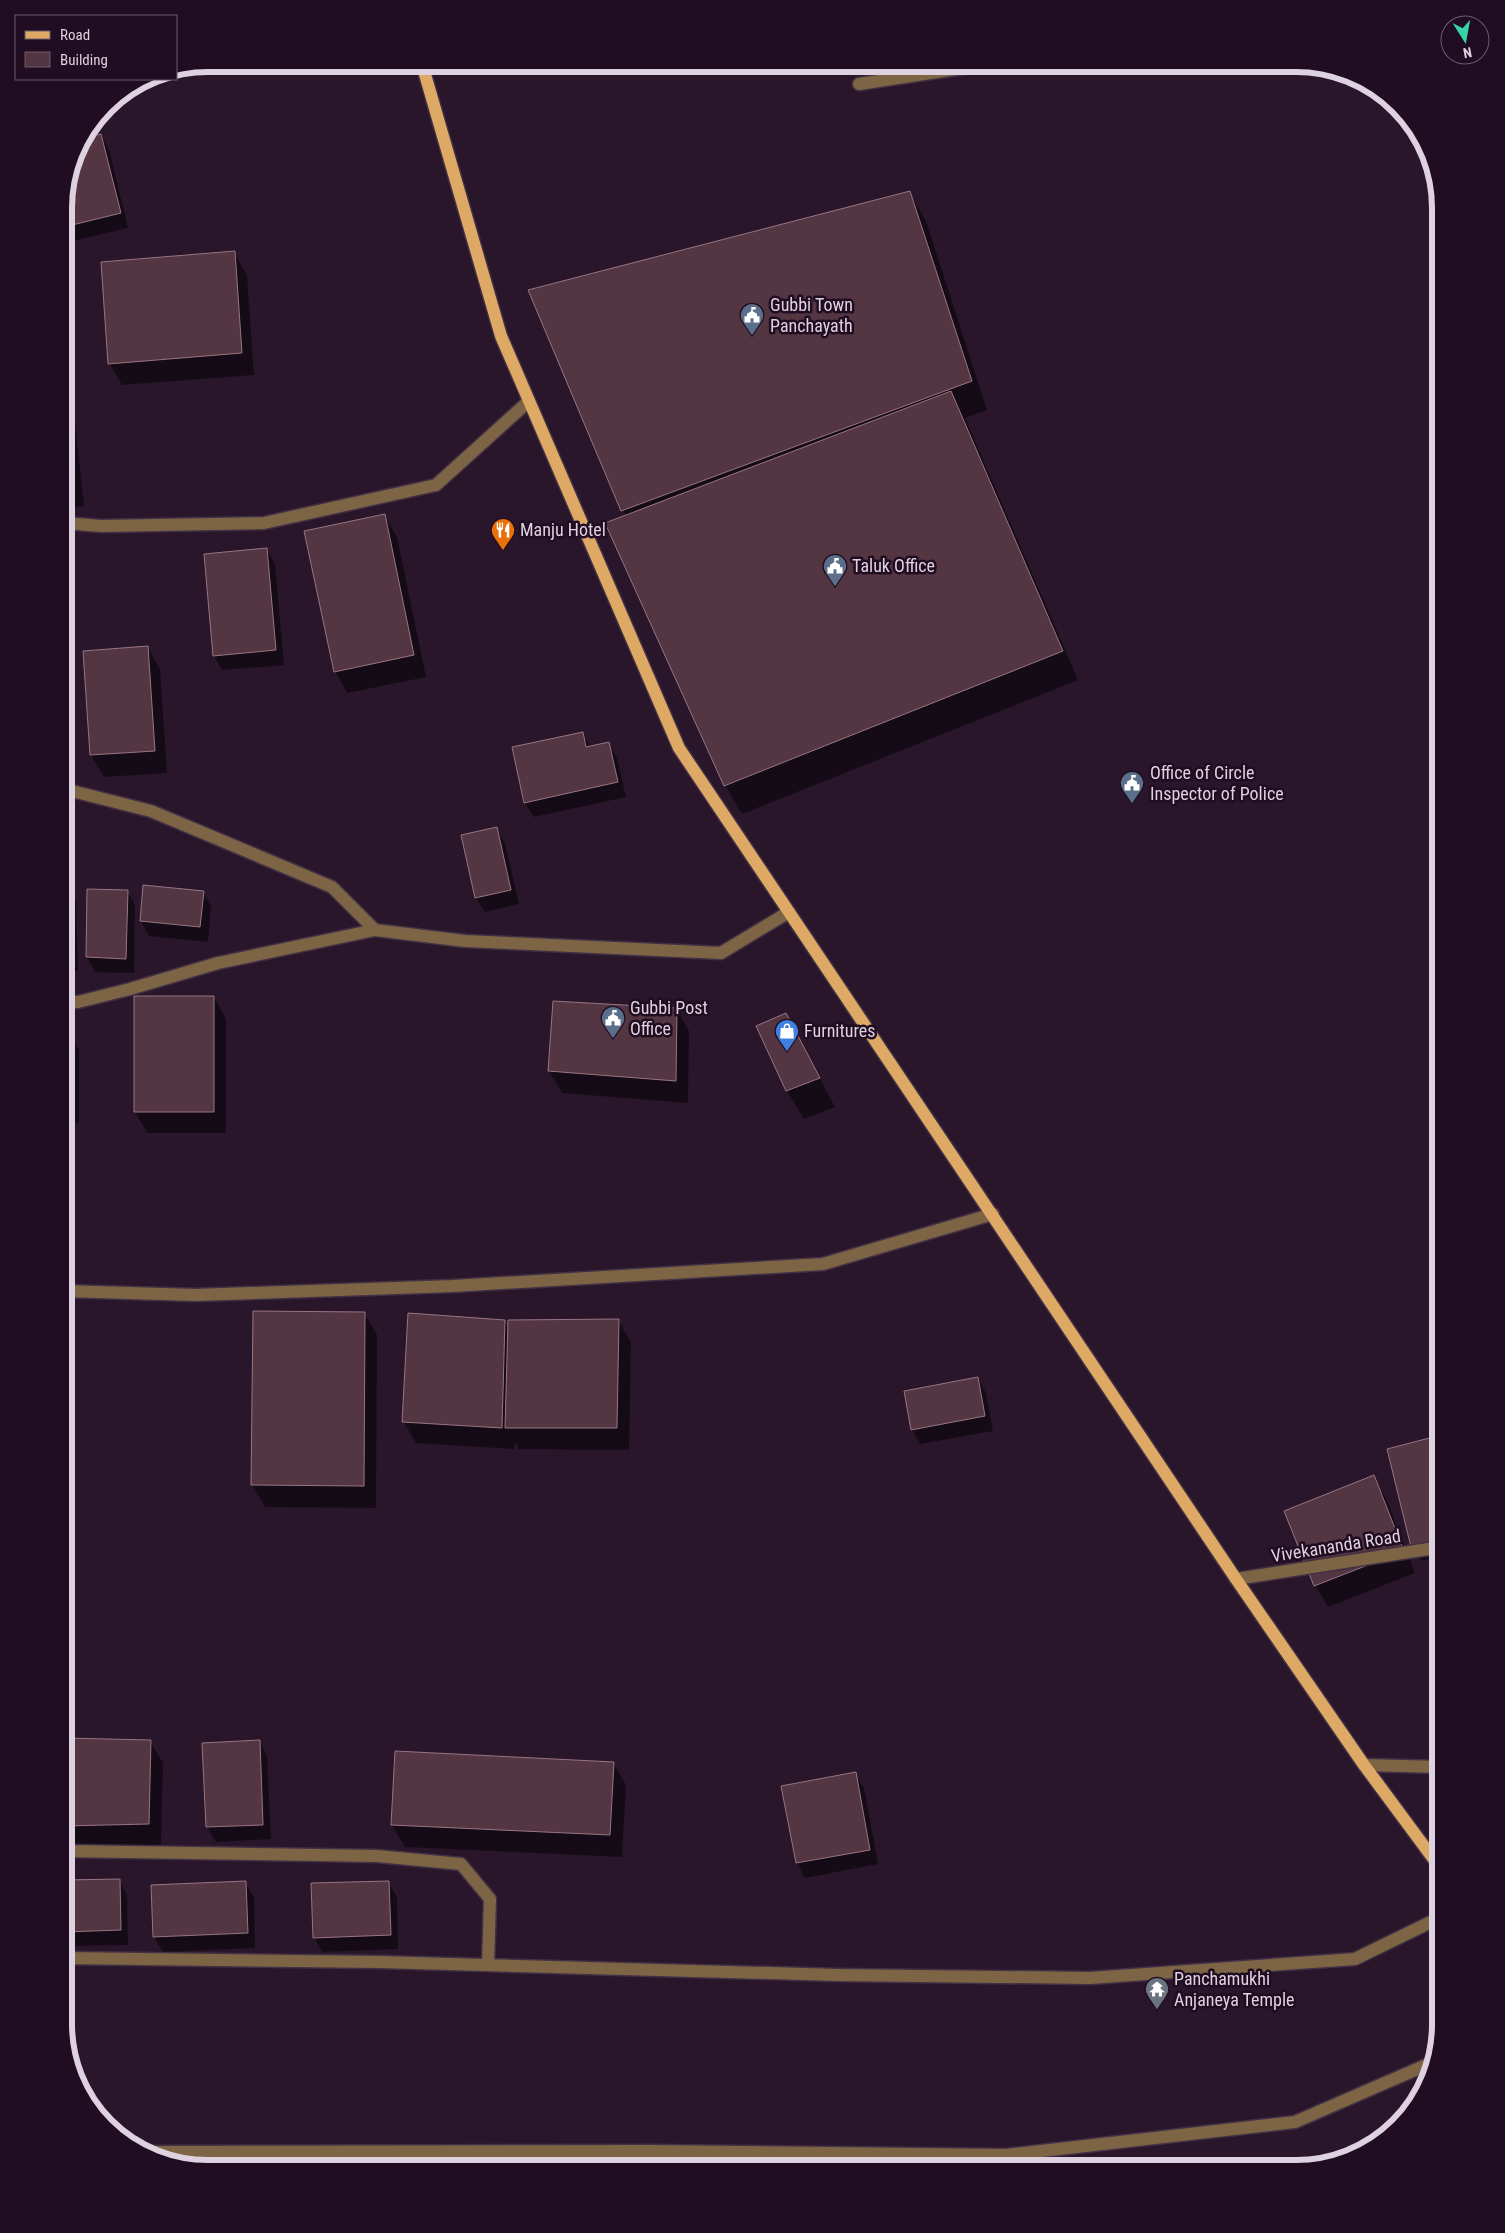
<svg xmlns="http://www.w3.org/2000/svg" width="1505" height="2233" font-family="'Roboto Condensed',sans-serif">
<rect width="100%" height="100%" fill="#29162b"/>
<path fill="#0007" d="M 101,135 L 109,150 L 128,228 L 64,243 L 64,199 L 79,145 L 82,140 Z
M 910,193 L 926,221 L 987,410 L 965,418 L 1078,680 L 742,814 L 725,785 L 607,523 L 626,516 L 529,291 Z
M 234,253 L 247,275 L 254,375 L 122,385 L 109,363 Z
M 64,285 L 73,299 L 70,356 L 64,356 Z
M 64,388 L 73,404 L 84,506 L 64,508 Z
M 384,515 L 397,537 L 426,677 L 347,693 L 335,671 Z
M 267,550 L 275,564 L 284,665 L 222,670 L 214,656 Z
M 148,648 L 160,669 L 167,773 L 104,777 L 91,755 Z
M 582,733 L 590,747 L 608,743 L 617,758 L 626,797 L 534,817 L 525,803 L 514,748 Z
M 497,829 L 505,844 L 519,904 L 485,912 L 476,898 Z
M 64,885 L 67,885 L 76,900 L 78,971 L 64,971 Z
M 127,891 L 135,905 L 134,973 L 95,972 L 87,957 Z
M 203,892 L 211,906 L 208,942 L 149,936 L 141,921 Z
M 214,997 L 226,1019 L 226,1133 L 147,1133 L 135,1112 Z
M 676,1009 L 689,1031 L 688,1103 L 562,1093 L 549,1071 Z
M 786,1014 L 835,1107 L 804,1119 L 787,1091 L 757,1027 Z
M 64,1035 L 71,1035 L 79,1050 L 79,1123 L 64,1123 Z
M 364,1313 L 377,1335 L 376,1508 L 265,1507 L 252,1485 Z
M 618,1320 L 631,1342 L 629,1450 L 519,1449 L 515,1442 L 514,1449 L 416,1443 L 403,1421 L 504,1321 L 509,1329 Z
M 978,1378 L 986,1393 L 993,1431 L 920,1444 L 912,1430 Z
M 1441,1436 L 1441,1556 L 1421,1561 L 1413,1547 L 1388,1450 Z
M 1373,1477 L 1386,1498 L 1415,1573 L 1328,1607 L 1315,1585 Z
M 64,1739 L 150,1741 L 163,1763 L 161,1846 L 64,1848 Z
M 259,1741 L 267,1756 L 271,1839 L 216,1842 L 207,1827 Z
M 396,1753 L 613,1763 L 626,1785 L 622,1857 L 405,1847 L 392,1825 Z
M 855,1774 L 864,1788 L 878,1864 L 805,1878 L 797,1863 L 783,1787 Z
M 119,1880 L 127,1895 L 128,1945 L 64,1946 L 64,1882 Z
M 245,1882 L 254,1897 L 255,1948 L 163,1952 L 154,1937 Z
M 388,1882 L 397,1897 L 398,1949 L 322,1952 L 314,1937 Z"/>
<path fill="#543643" stroke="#987583" d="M 101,134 L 121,213 L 64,227 L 64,199 L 79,145 L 83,138 Z
M 910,191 L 972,381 L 621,511 L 528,290 Z
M 235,251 L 242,353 L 108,364 L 101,262 Z
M 951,391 L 1063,651 L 724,786 L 605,523 Z
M 64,405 L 73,484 L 64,485 Z
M 385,514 L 414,655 L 334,672 L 304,531 Z
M 267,548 L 276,650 L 213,656 L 204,554 Z
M 148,646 L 155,751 L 90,755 L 83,651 Z
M 583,732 L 586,747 L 609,742 L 618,782 L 524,803 L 512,747 Z
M 497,827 L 511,890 L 475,898 L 461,835 Z
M 64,884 L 68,884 L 71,956 L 64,957 Z
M 143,885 L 204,891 L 200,927 L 140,921 Z
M 87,889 L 128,890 L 126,959 L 86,957 Z
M 134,996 L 214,996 L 214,1112 L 134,1112 Z
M 553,1001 L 677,1008 L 676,1081 L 548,1071 Z
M 786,1013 L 820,1078 L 786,1091 L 756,1026 Z
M 64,1034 L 72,1034 L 71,1108 L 64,1108 Z
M 253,1311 L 365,1312 L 364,1486 L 251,1485 Z
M 408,1313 L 505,1320 L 502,1428 L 402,1422 Z
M 619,1319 L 617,1428 L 505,1428 L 508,1320 Z
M 978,1377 L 985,1416 L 911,1430 L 904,1391 Z
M 1441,1435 L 1441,1540 L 1411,1547 L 1387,1449 Z
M 1374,1475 L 1404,1551 L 1314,1586 L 1284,1511 Z
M 64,1738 L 151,1740 L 149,1824 L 64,1826 Z
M 260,1740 L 263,1825 L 206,1827 L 202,1743 Z
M 395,1751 L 614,1762 L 610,1835 L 391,1825 Z
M 856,1772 L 870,1850 L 796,1863 L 781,1786 Z
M 120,1879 L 121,1930 L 64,1932 L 64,1880 Z
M 246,1881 L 248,1933 L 153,1937 L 151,1885 Z
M 389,1881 L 391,1935 L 313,1938 L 311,1883 Z"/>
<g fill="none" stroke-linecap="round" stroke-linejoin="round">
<g stroke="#423044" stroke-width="15">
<path id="minor" d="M 859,84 L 989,64
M 64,523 L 101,526 L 264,523 L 436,485 L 529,401
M 64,789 L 151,811 L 332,887 L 375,930
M 64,1002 L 78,1002 L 130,989 L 218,963 L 375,930 L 465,941 L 721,953 L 789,912
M 64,1291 L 195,1295 L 453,1286 L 823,1264 L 993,1214
M 1236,1579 L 1441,1547
M 1364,1765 L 1441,1767
M 64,1851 L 377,1856 L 461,1864 L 490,1899 L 488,1965
M 64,1958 L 380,1962 L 837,1975 L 1090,1978 L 1355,1959 L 1441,1917
M 150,2152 L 650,2151 L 1006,2155 L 1295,2122 L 1431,2063"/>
</g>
<g stroke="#423044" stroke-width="15">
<path id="major" d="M 422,64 L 501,336 L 679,748 L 1236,1579 L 1364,1765 L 1441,1869"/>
</g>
<use href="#minor" stroke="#7d6444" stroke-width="12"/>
<use href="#major" stroke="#dea964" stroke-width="12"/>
</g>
<defs>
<g id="civic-pin" transform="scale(1.25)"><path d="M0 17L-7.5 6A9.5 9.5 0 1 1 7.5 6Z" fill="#5c6f8a" stroke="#200d21"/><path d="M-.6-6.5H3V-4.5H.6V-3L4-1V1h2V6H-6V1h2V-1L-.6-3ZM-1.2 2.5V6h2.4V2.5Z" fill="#fff"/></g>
<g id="restaurant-pin" transform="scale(1.25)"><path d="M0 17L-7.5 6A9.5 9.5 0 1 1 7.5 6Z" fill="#e8710a" stroke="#200d21"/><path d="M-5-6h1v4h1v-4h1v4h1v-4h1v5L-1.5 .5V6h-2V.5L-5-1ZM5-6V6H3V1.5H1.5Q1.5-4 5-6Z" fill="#fff"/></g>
<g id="shop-pin" transform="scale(1.25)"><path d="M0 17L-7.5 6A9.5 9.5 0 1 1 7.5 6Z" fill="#3f7fe0" stroke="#200d21"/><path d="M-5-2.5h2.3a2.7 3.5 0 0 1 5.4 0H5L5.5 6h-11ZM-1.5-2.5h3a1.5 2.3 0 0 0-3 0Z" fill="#fff"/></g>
<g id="temple-pin" transform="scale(1.25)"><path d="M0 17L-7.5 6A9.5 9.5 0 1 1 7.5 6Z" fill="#6b7280" stroke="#200d21"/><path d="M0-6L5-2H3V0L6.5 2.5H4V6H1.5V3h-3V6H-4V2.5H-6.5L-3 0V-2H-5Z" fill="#fff"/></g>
</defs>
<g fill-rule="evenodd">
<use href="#civic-pin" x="752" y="315"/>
<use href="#restaurant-pin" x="503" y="530"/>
<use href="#civic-pin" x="835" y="566"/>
<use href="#civic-pin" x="1132" y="783"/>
<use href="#civic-pin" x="613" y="1018"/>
<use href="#shop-pin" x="787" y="1031"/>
<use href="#temple-pin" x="1157" y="1989"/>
</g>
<g text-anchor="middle" stroke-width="5" stroke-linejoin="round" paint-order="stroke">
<g font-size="18" fill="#dfd2e0" stroke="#200d21" text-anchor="start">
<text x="770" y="311">Gubbi Town<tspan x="770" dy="21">Panchayath</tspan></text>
<text x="520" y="536">Manju Hotel</text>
<text x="852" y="572">Taluk Office</text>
<text x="1150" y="779">Office of Circle<tspan x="1150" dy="21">Inspector of Police</tspan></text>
<text x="630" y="1014">Gubbi Post<tspan x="630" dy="21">Office</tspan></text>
<text x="804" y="1037">Furnitures</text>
<text x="1174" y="1985">Panchamukhi<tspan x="1174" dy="21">Anjaneya Temple</tspan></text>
</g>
<g font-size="18" fill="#dfd2e0" stroke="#200d21">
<text transform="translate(1336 1546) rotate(-9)" y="6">Vivekananda Road</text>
</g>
</g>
<path d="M0 0H1505V2233H0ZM208 72H1296A136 136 0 0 1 1432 208V2024A136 136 0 0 1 1296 2160H208A136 136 0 0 1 72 2024V208A136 136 0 0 1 208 72Z" fill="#200d21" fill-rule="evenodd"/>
<path fill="none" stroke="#dfd2e0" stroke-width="6" d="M208 72H1296A136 136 0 0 1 1432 208V2024A136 136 0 0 1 1296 2160H208A136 136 0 0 1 72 2024V208A136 136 0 0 1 208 72Z"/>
<rect x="15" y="15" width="162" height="65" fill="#200d21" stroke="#6c5c6d"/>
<rect x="25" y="31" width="25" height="8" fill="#dea964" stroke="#6c5c6d"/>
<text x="60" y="40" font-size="15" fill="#dfd2e0">Road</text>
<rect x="25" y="52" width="25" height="15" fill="#543643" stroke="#6c5c6d"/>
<text x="60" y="65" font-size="15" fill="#dfd2e0">Building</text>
<g transform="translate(1465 40) rotate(169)"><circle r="24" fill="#200d21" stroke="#6c5c6d"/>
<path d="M0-4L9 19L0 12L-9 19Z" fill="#37d4a6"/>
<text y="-8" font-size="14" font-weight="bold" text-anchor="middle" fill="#dfd2e0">N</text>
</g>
</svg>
